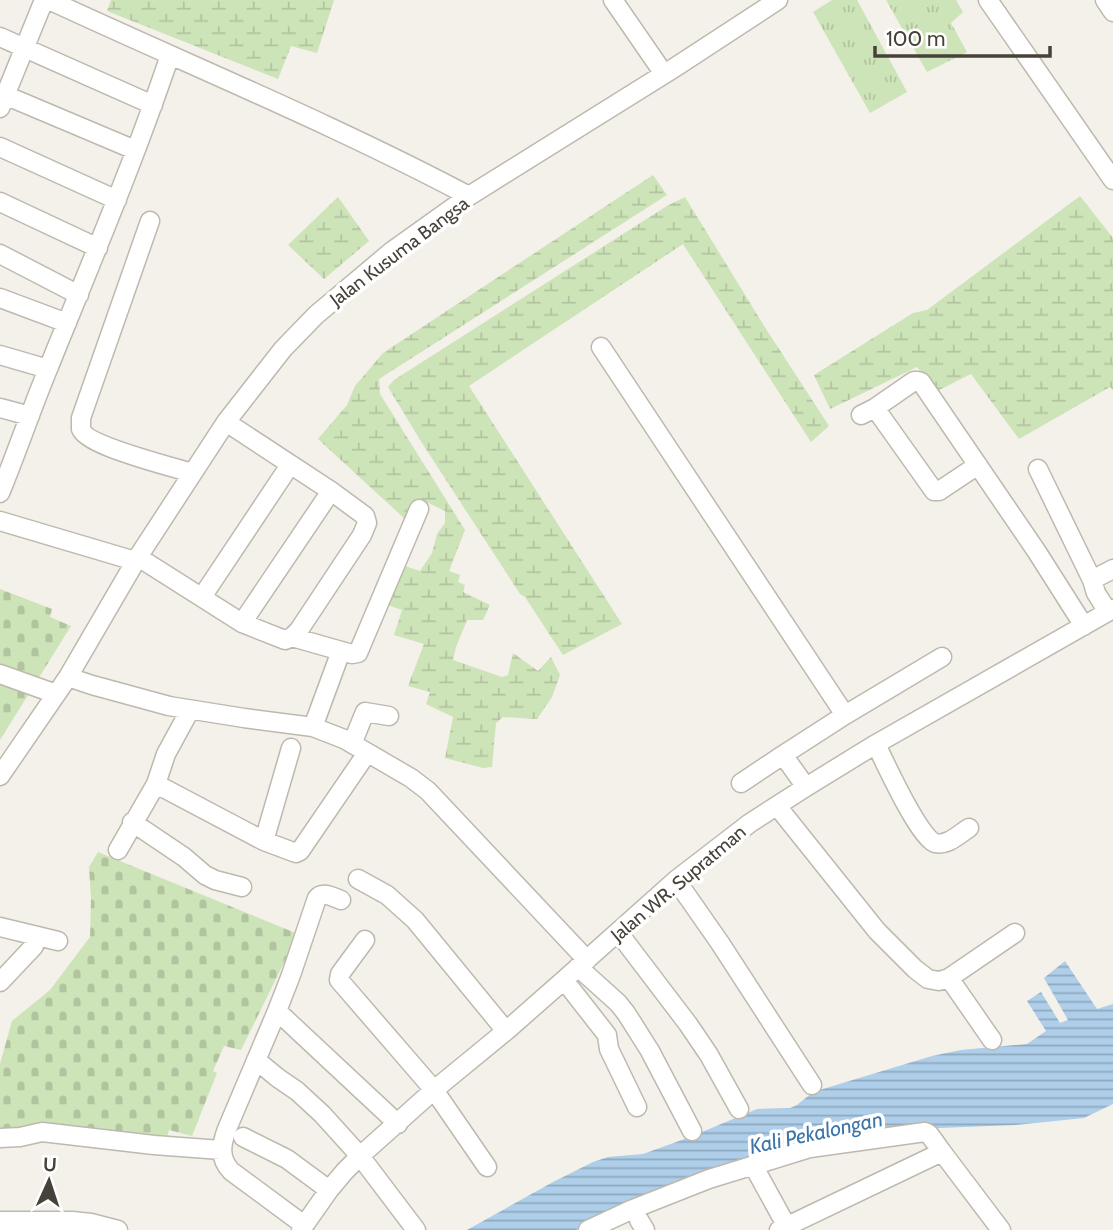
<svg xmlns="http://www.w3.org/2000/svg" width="1113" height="1230" font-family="Cabin,sans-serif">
<defs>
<pattern id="grass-tufts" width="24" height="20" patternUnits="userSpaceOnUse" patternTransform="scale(1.75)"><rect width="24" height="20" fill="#cde3b8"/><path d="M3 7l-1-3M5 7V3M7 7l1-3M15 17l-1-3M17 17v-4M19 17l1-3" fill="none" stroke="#b1c49f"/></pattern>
<pattern id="wetland-marsh" width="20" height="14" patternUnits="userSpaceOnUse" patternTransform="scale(1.75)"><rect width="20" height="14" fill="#cde3b8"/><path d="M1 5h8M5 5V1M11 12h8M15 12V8" fill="none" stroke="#b1c49f"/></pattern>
<pattern id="cemetery-stones" width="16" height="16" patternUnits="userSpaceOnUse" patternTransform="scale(1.75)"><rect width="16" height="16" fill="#cde3b8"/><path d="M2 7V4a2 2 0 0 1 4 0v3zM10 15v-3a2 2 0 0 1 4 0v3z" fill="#b1c49f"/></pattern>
<pattern id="water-rules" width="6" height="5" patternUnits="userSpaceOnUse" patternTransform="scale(1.75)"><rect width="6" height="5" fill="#aecee9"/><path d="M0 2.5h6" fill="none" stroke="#8fa9be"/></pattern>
</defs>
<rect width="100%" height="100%" fill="#f3f1ea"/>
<path fill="url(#grass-tufts)" d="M 832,0 L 857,0 L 907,92 L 870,113 L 813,12 Z
M 886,0 L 956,0 L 963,12 L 951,23 L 967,52 L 927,72 Z"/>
<path fill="url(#wetland-marsh)" d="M 111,0 L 334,0 L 317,53 L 291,46 L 278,79 L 107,11 Z
M 653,175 L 667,195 L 379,379 L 380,394 L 465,530 L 449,571 L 460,575 L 458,582 L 465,585 L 463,592 L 490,605 L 483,620 L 467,620 L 456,647 L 453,660 L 502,677 L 508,675 L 513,653 L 538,671 L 551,657 L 560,675 L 552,697 L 537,719 L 503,717 L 496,723 L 492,767 L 483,768 L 445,758 L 453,717 L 426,704 L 430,692 L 408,686 L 424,644 L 394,635 L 402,610 L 382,603 L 399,564 L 420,571 L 432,553 L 437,534 L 445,523 L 445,511 L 420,499 L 405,519 L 318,439 L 347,405 L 355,386 L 383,353 Z
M 1080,196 L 1113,238 L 1113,390 L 1110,387 L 1019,439 L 971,374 L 939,390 L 917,367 L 830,409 L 814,375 L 913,313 L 927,310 Z
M 338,197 L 369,241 L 324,279 L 288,245 Z
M 685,197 L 766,329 L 829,426 L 811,442 L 683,244 L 469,386 L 622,624 L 563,655 L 525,597 L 520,594 L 422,443 L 388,387 L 394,380 L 667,206 Z"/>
<path fill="url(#cemetery-stones)" d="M 0,589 L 52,609 L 50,617 L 71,626 L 0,740 Z
M 98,852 L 298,934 L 241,1050 L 224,1046 L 213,1071 L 217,1073 L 192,1136 L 169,1130 L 165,1144 L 0,1134 L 0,1064 L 12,1021 L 50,990 L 90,937 L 91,898 L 89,867 Z"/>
<path fill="url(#water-rules)" d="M 1065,961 L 1097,1009 L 1113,1004 L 1113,1104 L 1084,1118 L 1015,1125 L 890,1130 L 646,1197 L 576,1230 L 467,1230 L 553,1182 L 593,1162 L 608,1157 L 643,1154 L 690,1137 L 757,1109 L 790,1108 L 797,1105 L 813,1092 L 932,1056 L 961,1050 L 1027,1044 L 1046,1031 L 1027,1001 L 1041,992 L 1060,1023 L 1068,1020 L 1044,978 Z"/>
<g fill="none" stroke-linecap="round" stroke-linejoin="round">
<g stroke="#beb9ae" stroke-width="21">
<path id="minor" d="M 49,0 C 189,65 333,124 469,196
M 613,0 L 664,74
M 988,0 L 1113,180
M 1105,0 L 1113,12
M 0,37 L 153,105
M 0,93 L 135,150
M 0,108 L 44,0
M 0,147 L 117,200
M 0,202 L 98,248
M 150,221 L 81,418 C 81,420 81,427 81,429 C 87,446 173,467 192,473
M 0,254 L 79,295
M 0,298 L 67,323
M 601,347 L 845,715 L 783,755 L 806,787
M 0,355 L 48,369
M 0,408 L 30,416
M 875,408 L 934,491 L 939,491 L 978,465
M 861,415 L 875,408 L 914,381 L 918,381 L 921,382 L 1037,552 L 1084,626
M 1038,469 L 1092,580 L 1096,593 L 1108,612
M 0,493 C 17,452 31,410 48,369 C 90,265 134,162 170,55
M 0,521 L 135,561
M 138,557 L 242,623 L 285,640 L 292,637 L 299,630 L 362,535 L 367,523 L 365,516 L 331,491 L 226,422
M 1092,580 L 1113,569
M 202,597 L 290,465
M 242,623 L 331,491
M 292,637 L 352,654 L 358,653 L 419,509
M 0,674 L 56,694
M 68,677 L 92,685 L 169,706 L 244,718 L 313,727 L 344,739 L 411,778 L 428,791 L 587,960
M 845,715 L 942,657
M 313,727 L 341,651
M 352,744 L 365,712 L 389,716
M 876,744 C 884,761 920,839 935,843 C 948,846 959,834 969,828
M 0,776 L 68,677 L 138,557 L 226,422 L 283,349 L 316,315 L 392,251 L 469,196 L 674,68 L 778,0
M 741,783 L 783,755
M 156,784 L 264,841 L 296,853 L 300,851 L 367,753
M 777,806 L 877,931 L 915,969 L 928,979 L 939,981 L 949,978 L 1015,933
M 132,822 L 184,857 L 205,875 L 215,880 L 242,887
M 264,841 L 291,748
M 118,850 L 156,784 L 166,754 L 190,710
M 358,879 L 387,895 L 415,920 L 506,1031
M 676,880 L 720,943 L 812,1085
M 0,927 L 58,941
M 618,932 L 688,1024 L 709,1055 L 739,1109
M 365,940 L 340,974 L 339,980 L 434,1090 L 487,1167
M 578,967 L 618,1003 L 626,1013 L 650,1051 L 692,1131
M 949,978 L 992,1040
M 564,980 L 607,1035 L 609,1049 L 637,1107
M 0,982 L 34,946
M 277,1011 L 291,975 L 317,898 C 323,891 333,897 341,900
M 256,1060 L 278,1078 L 297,1091 L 322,1114 L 360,1156 L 416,1230
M 243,1137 L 287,1159 L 329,1190
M 0,1138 L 20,1137 L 42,1132 L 154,1145 L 221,1150
M 753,1165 L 786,1225
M 639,1220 L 645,1230
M 0,1221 L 72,1221 L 91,1223 L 118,1230
M 304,1225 L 231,1171 C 219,1158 221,1145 227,1129 L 277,1011 L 398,1124
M 301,1230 L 329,1190 L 345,1171 L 360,1156 L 434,1090 L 506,1031 L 564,980 L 676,880 L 750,823 L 806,787 L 876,744 L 1113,609
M 588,1230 L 633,1209 L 709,1179 L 810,1148 L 925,1132 L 929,1134 L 942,1152
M 779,1230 L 942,1152 L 1001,1230"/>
</g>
<use href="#minor" stroke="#fff" stroke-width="18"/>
</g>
<g text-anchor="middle" stroke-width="7" stroke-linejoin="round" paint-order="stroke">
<g font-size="19" fill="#474239" stroke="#fff">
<text transform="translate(399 251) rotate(-37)" y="7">Jalan Kusuma Bangsa</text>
<text transform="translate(678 883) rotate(-40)" y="7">Jalan WR. Supratman</text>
</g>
<g font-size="21" font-style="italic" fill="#3d75a8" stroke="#fff">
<text transform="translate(816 1133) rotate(-12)" y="7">Kali Pekalongan</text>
</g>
</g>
<g transform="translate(49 1181) rotate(3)" stroke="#ffffff" stroke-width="5" paint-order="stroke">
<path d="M0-5L12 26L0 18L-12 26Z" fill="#474239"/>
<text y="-10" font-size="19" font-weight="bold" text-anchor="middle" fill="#474239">U</text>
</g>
<path d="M875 46v10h175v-10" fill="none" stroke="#474239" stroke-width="3.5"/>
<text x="886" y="46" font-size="21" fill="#474239" stroke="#ffffff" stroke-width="5" paint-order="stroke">100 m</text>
</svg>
